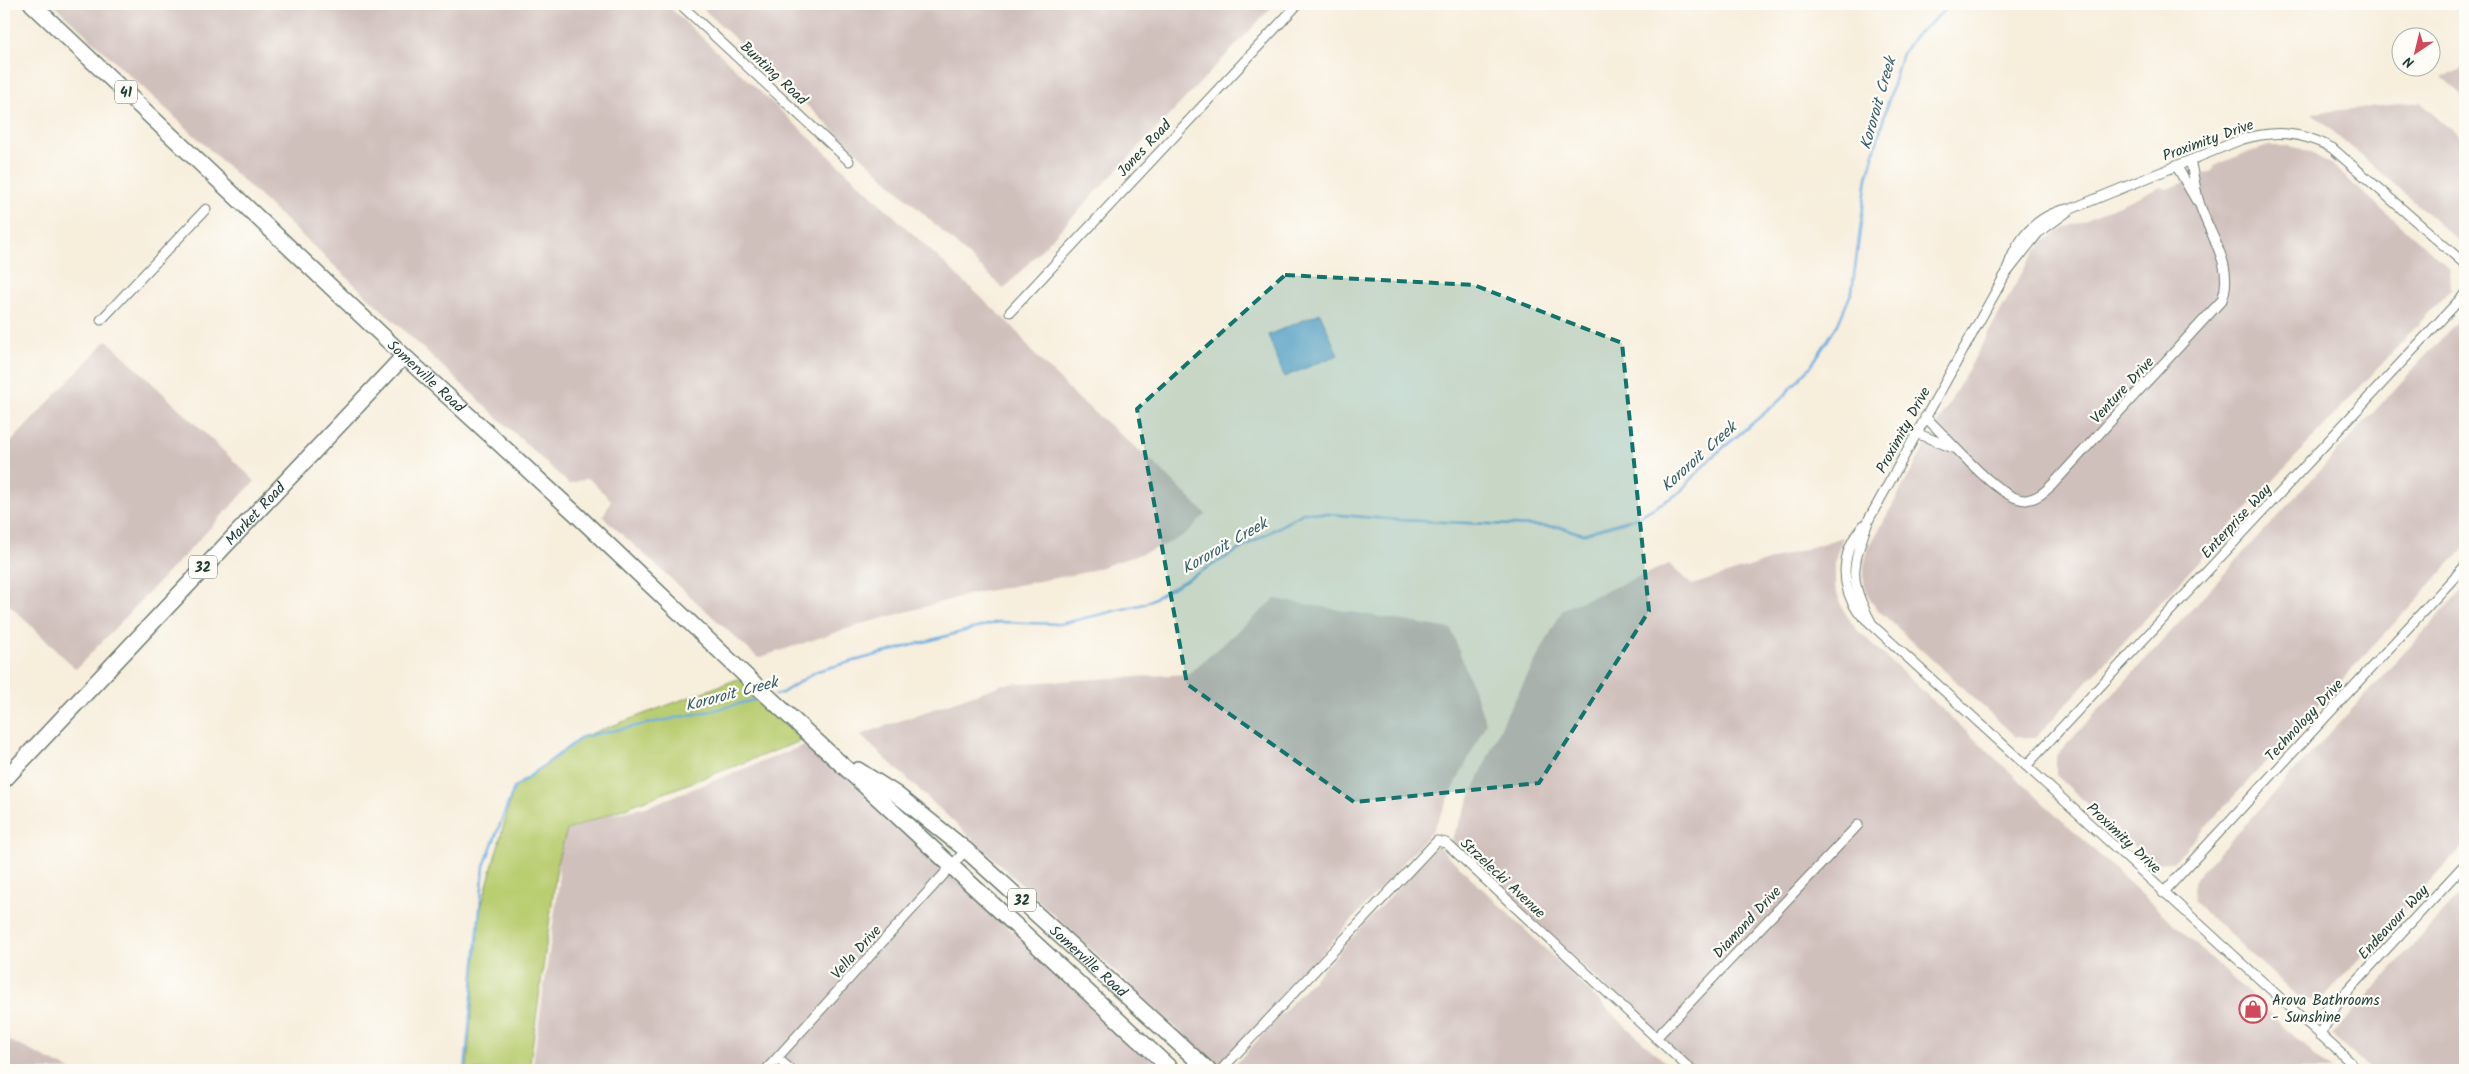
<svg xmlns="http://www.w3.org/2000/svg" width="2469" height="1074" font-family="Kalam,sans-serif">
<rect width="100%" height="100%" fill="#fdfcf7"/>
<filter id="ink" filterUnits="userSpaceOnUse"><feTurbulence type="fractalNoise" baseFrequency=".02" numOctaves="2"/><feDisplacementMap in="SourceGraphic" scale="10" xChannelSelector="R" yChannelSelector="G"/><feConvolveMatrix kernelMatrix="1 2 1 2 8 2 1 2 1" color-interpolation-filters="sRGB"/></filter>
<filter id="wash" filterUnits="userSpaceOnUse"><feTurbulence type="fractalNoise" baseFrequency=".0096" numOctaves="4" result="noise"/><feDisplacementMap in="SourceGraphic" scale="20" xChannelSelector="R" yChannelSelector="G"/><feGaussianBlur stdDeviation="1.12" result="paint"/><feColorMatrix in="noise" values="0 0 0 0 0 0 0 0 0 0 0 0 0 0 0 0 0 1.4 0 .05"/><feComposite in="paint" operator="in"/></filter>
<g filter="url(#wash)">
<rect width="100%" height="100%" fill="#f7eedc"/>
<path fill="#d0c0bc" d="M 53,4 L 666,4 L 1014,328 L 1035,355 L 1079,399 L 1156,465 L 1206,514 L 1185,535 L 1158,548 L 1087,572 L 971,594 L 862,624 L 758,658 L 603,517 L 611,500 L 588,478 L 569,484 Z
M 698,4 L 1275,4 L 1004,289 Z
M 2465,66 L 2465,98 L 2442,78 Z
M 2420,102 L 2465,141 L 2465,246 L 2312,113 Z
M 2269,146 L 2288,146 L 2302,149 L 2328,162 L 2450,268 L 2451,289 L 2036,737 L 2016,737 L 1877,609 L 1870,600 L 1864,583 L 1864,565 L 1868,549 L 2028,262 L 2043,242 L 2063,229 L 2161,187 L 2167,189 L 2212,171 L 2214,166 L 2243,154 Z
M 2465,313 L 2465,547 L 2173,862 L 2152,863 L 2056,775 L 2056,756 Z
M 107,340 L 255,481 L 76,669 L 4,600 L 4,436 L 11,442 Z
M 1843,537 L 1835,561 L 1835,586 L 1842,608 L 1856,629 L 2331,1070 L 1695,1070 L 1450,843 L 1505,718 L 1563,609 L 1669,564 L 1692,585 Z
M 2465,587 L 2465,844 L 2322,999 L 2300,999 L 2194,902 L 2193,881 Z
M 1275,599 L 1451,629 L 1486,723 L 1433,830 L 1219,1068 L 860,735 L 1004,684 L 1188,674 Z
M 810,743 L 1162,1070 L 532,1070 L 559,883 L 558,859 L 567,830 L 608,815 L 646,807 Z
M 1437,845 L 1619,1020 L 1674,1070 L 1230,1070 Z
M 2465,888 L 2465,1070 L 2370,1070 L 2332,1035 Z
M 4,1038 L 71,1070 L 4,1070 Z"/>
<path fill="#b9cd71" stroke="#6c8552" d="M 746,676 L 811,737 L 567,830 L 558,859 L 529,1070 L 467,1070 L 480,911 L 514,788 L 582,737 Z"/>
<path fill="#70afe3" stroke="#48768c" d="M 1320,313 L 1338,355 L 1284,377 L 1268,335 Z"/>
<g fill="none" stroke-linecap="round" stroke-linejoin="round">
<path stroke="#70afe3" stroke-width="2.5" d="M 775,695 L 782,693 L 817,671 L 998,622 L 1060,624 L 1144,604 L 1305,512 L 1400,520 L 1559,527 L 1583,534 L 1638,517 L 1679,493 L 1711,458 L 1780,400 L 1811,366 L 1838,324 L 1852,291 L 1867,178 L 1901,56 L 1914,37 L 1952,4
M 465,1070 L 484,866 L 514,788 L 582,737 L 710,711 L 762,698"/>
</g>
</g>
<g filter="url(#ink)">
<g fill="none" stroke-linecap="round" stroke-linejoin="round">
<g stroke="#6b7b6f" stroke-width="11">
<path id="minor" d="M 680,4 L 849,161
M 2176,165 L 2196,200
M 2007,270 C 2016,240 2036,215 2068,209
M 1010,312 L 1298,4
M 101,320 L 206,209
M 1925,417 C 1947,436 1998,501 2026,500 C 2037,499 2044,492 2052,485 L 2222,300 C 2235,266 2210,237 2200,205 C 2195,191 2194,175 2190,160
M 1916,433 L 1953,448
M 1864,525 C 1841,550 1839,584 1858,612 L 2359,1070
M 1872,624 C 1847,578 1852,567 1869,519 L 2005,275 L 2038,233 L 2071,209 L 2240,140 C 2273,130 2301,131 2332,148 L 2465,264
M 2026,766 L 2465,294
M 2163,893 L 2465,566
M 2307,1023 L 2338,1001
M 2320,1035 L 2340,999 L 2465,864
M 1656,1038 L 1858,825
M 777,1058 L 791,1070
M 766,1070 L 966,850
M 1221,1070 L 1437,841 L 1446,843 L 1691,1070"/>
</g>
<g stroke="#6b7b6f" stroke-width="18">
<g id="primary">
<path id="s1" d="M 32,4 L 404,356 L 576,514 L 746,676 L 1172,1070"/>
<path id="s2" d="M 858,770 L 896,794 L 966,850 L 1208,1070"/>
<path id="s3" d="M 4,780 L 404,356"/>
</g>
</g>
<use href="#minor" stroke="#fff" stroke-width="9"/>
<use href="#primary" stroke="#fff" stroke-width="15"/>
</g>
</g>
<path fill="#0f766e" fill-opacity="0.2" stroke="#0f766e" stroke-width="4" stroke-dasharray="10 6" stroke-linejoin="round" d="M 1285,275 L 1474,285 L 1622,343 L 1649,611 L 1539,783 L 1354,802 L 1187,684 L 1137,409 Z"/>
<defs>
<g id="shop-ring" transform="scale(1.4375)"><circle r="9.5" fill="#fdfcf7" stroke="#d1495b" stroke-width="1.5"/><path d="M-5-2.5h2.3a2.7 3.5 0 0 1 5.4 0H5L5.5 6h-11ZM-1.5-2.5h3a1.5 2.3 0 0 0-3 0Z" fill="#d1495b"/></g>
</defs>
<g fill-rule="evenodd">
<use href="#shop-ring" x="2253" y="1009"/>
</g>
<g text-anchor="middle" stroke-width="4.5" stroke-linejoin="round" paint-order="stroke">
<g fill="#fdfcf7" stroke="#62766e" stroke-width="1">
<rect x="115" y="80.5" width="22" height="23" rx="4"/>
<rect x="189" y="555.5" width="28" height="23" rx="4"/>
<rect x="1008" y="888.5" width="28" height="23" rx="4"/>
</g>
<g font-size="14" font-weight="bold" fill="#1f3d34">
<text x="126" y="97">41</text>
<text x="203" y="572">32</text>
<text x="1022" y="905">32</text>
</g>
<g font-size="15" fill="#1f3d34" stroke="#fdfcf7">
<text transform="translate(774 73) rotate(43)" y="5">Bunting Road</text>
<text transform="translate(2208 140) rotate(-20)" y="5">Proximity Drive</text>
<text transform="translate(1144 148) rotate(-47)" y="5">Jones Road</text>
<text dy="5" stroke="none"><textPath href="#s1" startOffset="542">Somerville Road</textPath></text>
<text transform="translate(2122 390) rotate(-47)" y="5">Venture Drive</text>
<text transform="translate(1903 430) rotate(-61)" y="5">Proximity Drive</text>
<text dy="5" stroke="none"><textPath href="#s3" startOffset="366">Market Road</textPath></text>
<text transform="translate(2236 521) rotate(-47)" y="5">Enterprise Way</text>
<text transform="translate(2304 720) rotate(-47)" y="5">Technology Drive</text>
<text transform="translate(2124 838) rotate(43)" y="5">Proximity Drive</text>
<text transform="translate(1503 878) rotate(43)" y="5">Strzelecki Avenue</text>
<text transform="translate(1747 922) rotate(-47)" y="5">Diamond Drive</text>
<text transform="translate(2393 922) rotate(-47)" y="5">Endeavour Way</text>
<text transform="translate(856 952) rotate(-48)" y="5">Vella Drive</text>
<text dy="5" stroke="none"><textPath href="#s2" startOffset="300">Somerville Road</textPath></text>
</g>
<g font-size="15" fill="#1f3d34" stroke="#fdfcf7" text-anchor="start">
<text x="2272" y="1005">Arova Bathrooms<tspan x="2272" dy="17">- Sunshine</tspan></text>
</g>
<g font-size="16" font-style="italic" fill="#375f69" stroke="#fdfcf7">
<text transform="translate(1877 103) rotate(-74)" y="6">Kororoit Creek</text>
<text transform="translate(1698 456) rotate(-42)" y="6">Kororoit Creek</text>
<text transform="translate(1224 545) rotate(-30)" y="6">Kororoit Creek</text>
<text transform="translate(731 693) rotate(-15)" y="6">Kororoit Creek</text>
</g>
</g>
<rect width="2469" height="1074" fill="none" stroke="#fdfcf7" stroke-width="20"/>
<g transform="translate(2416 52) rotate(215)"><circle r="24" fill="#fdfcf7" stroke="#a4b0a9"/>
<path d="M0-4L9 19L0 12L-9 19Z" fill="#d1495b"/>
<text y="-8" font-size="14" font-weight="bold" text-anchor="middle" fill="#1f3d34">N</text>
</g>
</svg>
